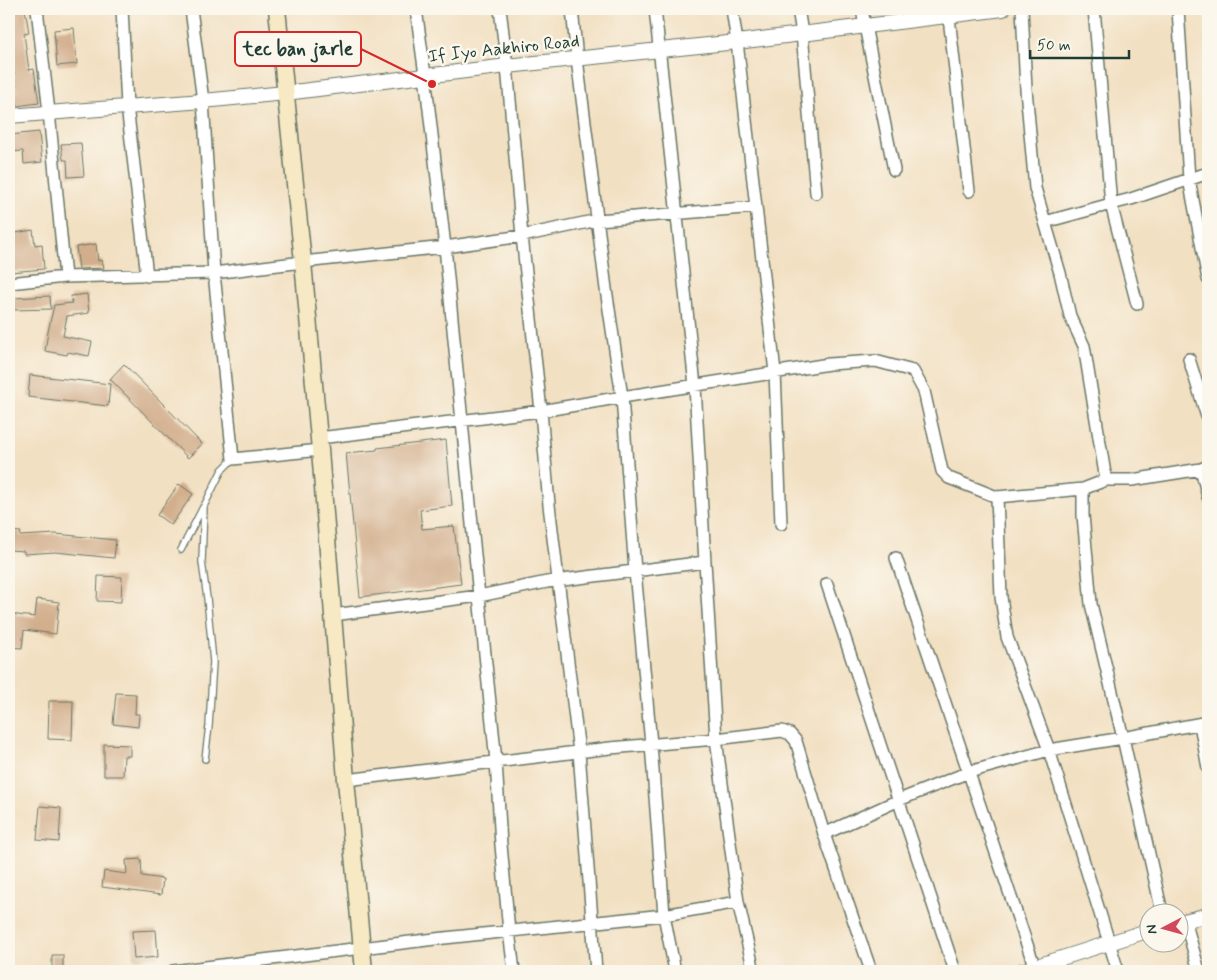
<svg xmlns="http://www.w3.org/2000/svg" width="1217" height="980" font-family="Mynerve,sans-serif">
<rect width="100%" height="100%" fill="#fbf7ec"/>
<filter id="ink" filterUnits="userSpaceOnUse"><feTurbulence type="fractalNoise" baseFrequency=".02" numOctaves="2"/><feDisplacementMap in="SourceGraphic" scale="10" xChannelSelector="R" yChannelSelector="G"/><feConvolveMatrix kernelMatrix="1 2 1 2 8 2 1 2 1" color-interpolation-filters="sRGB"/></filter>
<filter id="wash" filterUnits="userSpaceOnUse"><feTurbulence type="fractalNoise" baseFrequency=".0096" numOctaves="4" result="noise"/><feDisplacementMap in="SourceGraphic" scale="20" xChannelSelector="R" yChannelSelector="G"/><feGaussianBlur stdDeviation="1.12" result="paint"/><feColorMatrix in="noise" values="0 0 0 0 0 0 0 0 0 0 0 0 0 0 0 0 0 1.4 0 .05"/><feComposite in="paint" operator="in"/></filter>
<g filter="url(#wash)">
<rect width="100%" height="100%" fill="#f2e0c2"/>
<g id="blocks">
<path fill="#d2ae8c" d="M 9,9 L 25,9 L 29,33 L 24,34 L 29,70 L 34,69 L 39,103 L 9,107 L 9,94 L 17,93 L 13,67 L 9,67 Z
M 74,28 L 77,64 L 57,66 L 54,30 Z
M 39,132 L 42,162 L 24,164 L 23,151 L 9,152 L 9,135 Z
M 81,143 L 84,176 L 68,177 L 67,160 L 63,160 L 61,144 Z
M 33,230 L 35,245 L 42,244 L 44,269 L 10,272 L 9,234 Z
M 96,244 L 98,261 L 102,260 L 104,268 L 79,269 L 76,247 Z
M 87,294 L 89,313 L 67,316 L 63,336 L 92,342 L 89,356 L 68,352 L 67,355 L 45,351 L 48,332 L 54,305 L 72,303 L 71,296 Z
M 50,296 L 51,309 L 14,310 L 13,298 Z
M 124,364 L 202,444 L 188,458 L 110,379 Z
M 30,375 L 110,384 L 108,406 L 28,397 Z
M 446,440 L 452,506 L 420,510 L 422,529 L 454,526 L 461,584 L 360,597 L 346,453 L 377,450 L 377,448 Z
M 179,484 L 193,494 L 171,525 L 157,515 Z
M 9,531 L 21,532 L 20,536 L 56,534 L 116,540 L 114,558 L 55,552 L 24,554 L 24,551 L 9,550 Z
M 98,576 L 122,577 L 121,602 L 97,601 Z
M 37,599 L 59,602 L 56,634 L 24,630 L 22,648 L 9,647 L 9,614 L 35,617 Z
M 116,693 L 136,694 L 135,714 L 139,714 L 138,727 L 113,724 Z
M 49,701 L 73,701 L 72,740 L 48,739 Z
M 104,744 L 130,745 L 130,756 L 124,756 L 123,776 L 104,776 Z
M 40,806 L 61,808 L 59,842 L 37,840 Z
M 141,859 L 142,876 L 163,879 L 161,895 L 102,887 L 104,871 L 127,874 L 126,860 Z
M 156,930 L 158,957 L 134,959 L 132,931 Z
M 52,955 L 63,955 L 63,971 L 52,971 Z"/>
</g>
</g>
<g filter="url(#ink)">
<use href="#blocks" fill-opacity="0" stroke="#697666" stroke-width="1"/>
<g fill="none" stroke-linecap="round" stroke-linejoin="round">
<g stroke="#697666" stroke-width="8">
<path id="service" d="M 181,550 L 203,507
M 205,759 L 209,726 L 213,662 L 207,598 L 202,562 L 204,506 L 222,470 L 233,459"/>
</g>
<g stroke="#697666" stroke-width="14">
<path id="minor" d="M 37,9 L 49,112 L 65,277
M 122,9 L 127,106 L 147,276
M 191,9 L 203,101 L 214,273 L 233,459 L 320,450
M 416,9 L 425,75 L 445,247 L 479,596 L 496,761 L 501,845 L 509,931 L 514,971
M 500,9 L 507,66 L 522,236 L 541,411 L 549,505 L 579,752 L 596,971
M 572,9 L 577,59 L 606,289 L 622,397 L 635,571 L 651,744 L 664,915 L 738,902
M 655,9 L 695,386 L 705,562 L 716,739 L 738,902 L 754,971
M 732,9 L 737,42 L 775,372 L 781,524
M 798,9 L 802,33 L 816,193
M 862,9 L 865,26 L 894,170
M 948,9 L 969,191
M 1022,9 L 1026,89 L 1035,188 L 1060,273 L 1070,316 L 1084,346 L 1106,480
M 1094,9 L 1111,204 L 1131,199 L 1208,173
M 1178,9 L 1189,179 L 1208,279
M 1045,222 L 1111,204 L 1137,304
M 9,283 L 65,277 L 214,273 L 303,262 L 445,247 L 522,236 L 598,220 L 756,207
M 1189,359 L 1208,420
M 319,438 L 541,411 L 622,397 L 829,364 L 875,361 L 913,371 L 924,391 L 942,471 L 949,478 L 997,497
M 1201,469 L 1208,497
M 1083,489 L 1083,515 L 1091,604 L 1123,738 L 1162,912
M 896,558 L 1036,971
M 827,584 L 955,971
M 333,615 L 479,596 L 547,582 L 705,562
M 1200,724 L 1208,768
M 346,780 L 610,748 L 716,739 L 782,731 L 790,734 L 796,741 L 824,834 L 899,800 L 969,772 L 1049,750 L 1123,738 L 1208,722
M 824,834 L 871,971
M 1185,920 L 1199,971
M 173,971 L 435,939 L 664,915 L 675,971
M 1118,971 L 1049,750 L 1007,637 L 1001,597 L 997,497 L 1083,489 L 1106,480 L 1132,480 L 1201,469 L 1208,466"/>
</g>
<g stroke="#697666" stroke-width="16">
<path id="tertiary" d="M 9,116 L 203,101 L 285,93 L 507,66 L 737,42 L 1003,9
M 1180,922 L 1208,915
M 1021,971 L 1150,930"/>
</g>
<g stroke="#697666" stroke-width="19">
<path id="secondary" d="M 277,9 L 303,262 L 320,450 L 346,780 L 364,971"/>
</g>
<use href="#service" stroke="#fff" stroke-width="5.5"/>
<use href="#minor" stroke="#fff" stroke-width="11"/>
<use href="#tertiary" stroke="#fff" stroke-width="14"/>
<use href="#secondary" stroke="#f6e9c3" stroke-width="16"/>
</g>
</g>
<g text-anchor="middle" stroke-width="5" stroke-linejoin="round" paint-order="stroke">
<g font-size="18" fill="#1f3d34" stroke="#fbf7ec">
<text transform="translate(504 48) rotate(-6)" y="6">If Iyo Aakhiro Road</text>
</g>
</g>
<path fill="none" stroke="#d62828" stroke-width="2" d="M432 84L361 49"/>
<circle fill="#d62828" stroke="#fbf7ec" stroke-width="2" cx="432" cy="84" r="5"/>
<rect fill="#fbf7ec" stroke="#d62828" stroke-width="2" x="235" y="32" width="126" height="34" rx="5"/>
<g font-size="19" text-anchor="middle" font-weight="bold" fill="#1f3d34">
<text x="298" y="55">tec ban jarle</text>
</g>
<rect width="1217" height="980" fill="none" stroke="#fbf7ec" stroke-width="30"/>
<g transform="translate(1164 928) rotate(264)"><circle r="24" fill="#fbf7ec" stroke="#a3ada2"/>
<path d="M0-4L9 19L0 12L-9 19Z" fill="#d1495b"/>
<text y="-8" font-size="14" font-weight="bold" text-anchor="middle" fill="#1f3d34">N</text>
</g>
<path d="M1030 50v8h99v-8" fill="none" stroke="#1f3d34" stroke-width="2.5"/>
<text x="1037" y="50" font-size="15" fill="#1f3d34" stroke="#fbf7ec" stroke-width="4" paint-order="stroke">50 m</text>
</svg>
